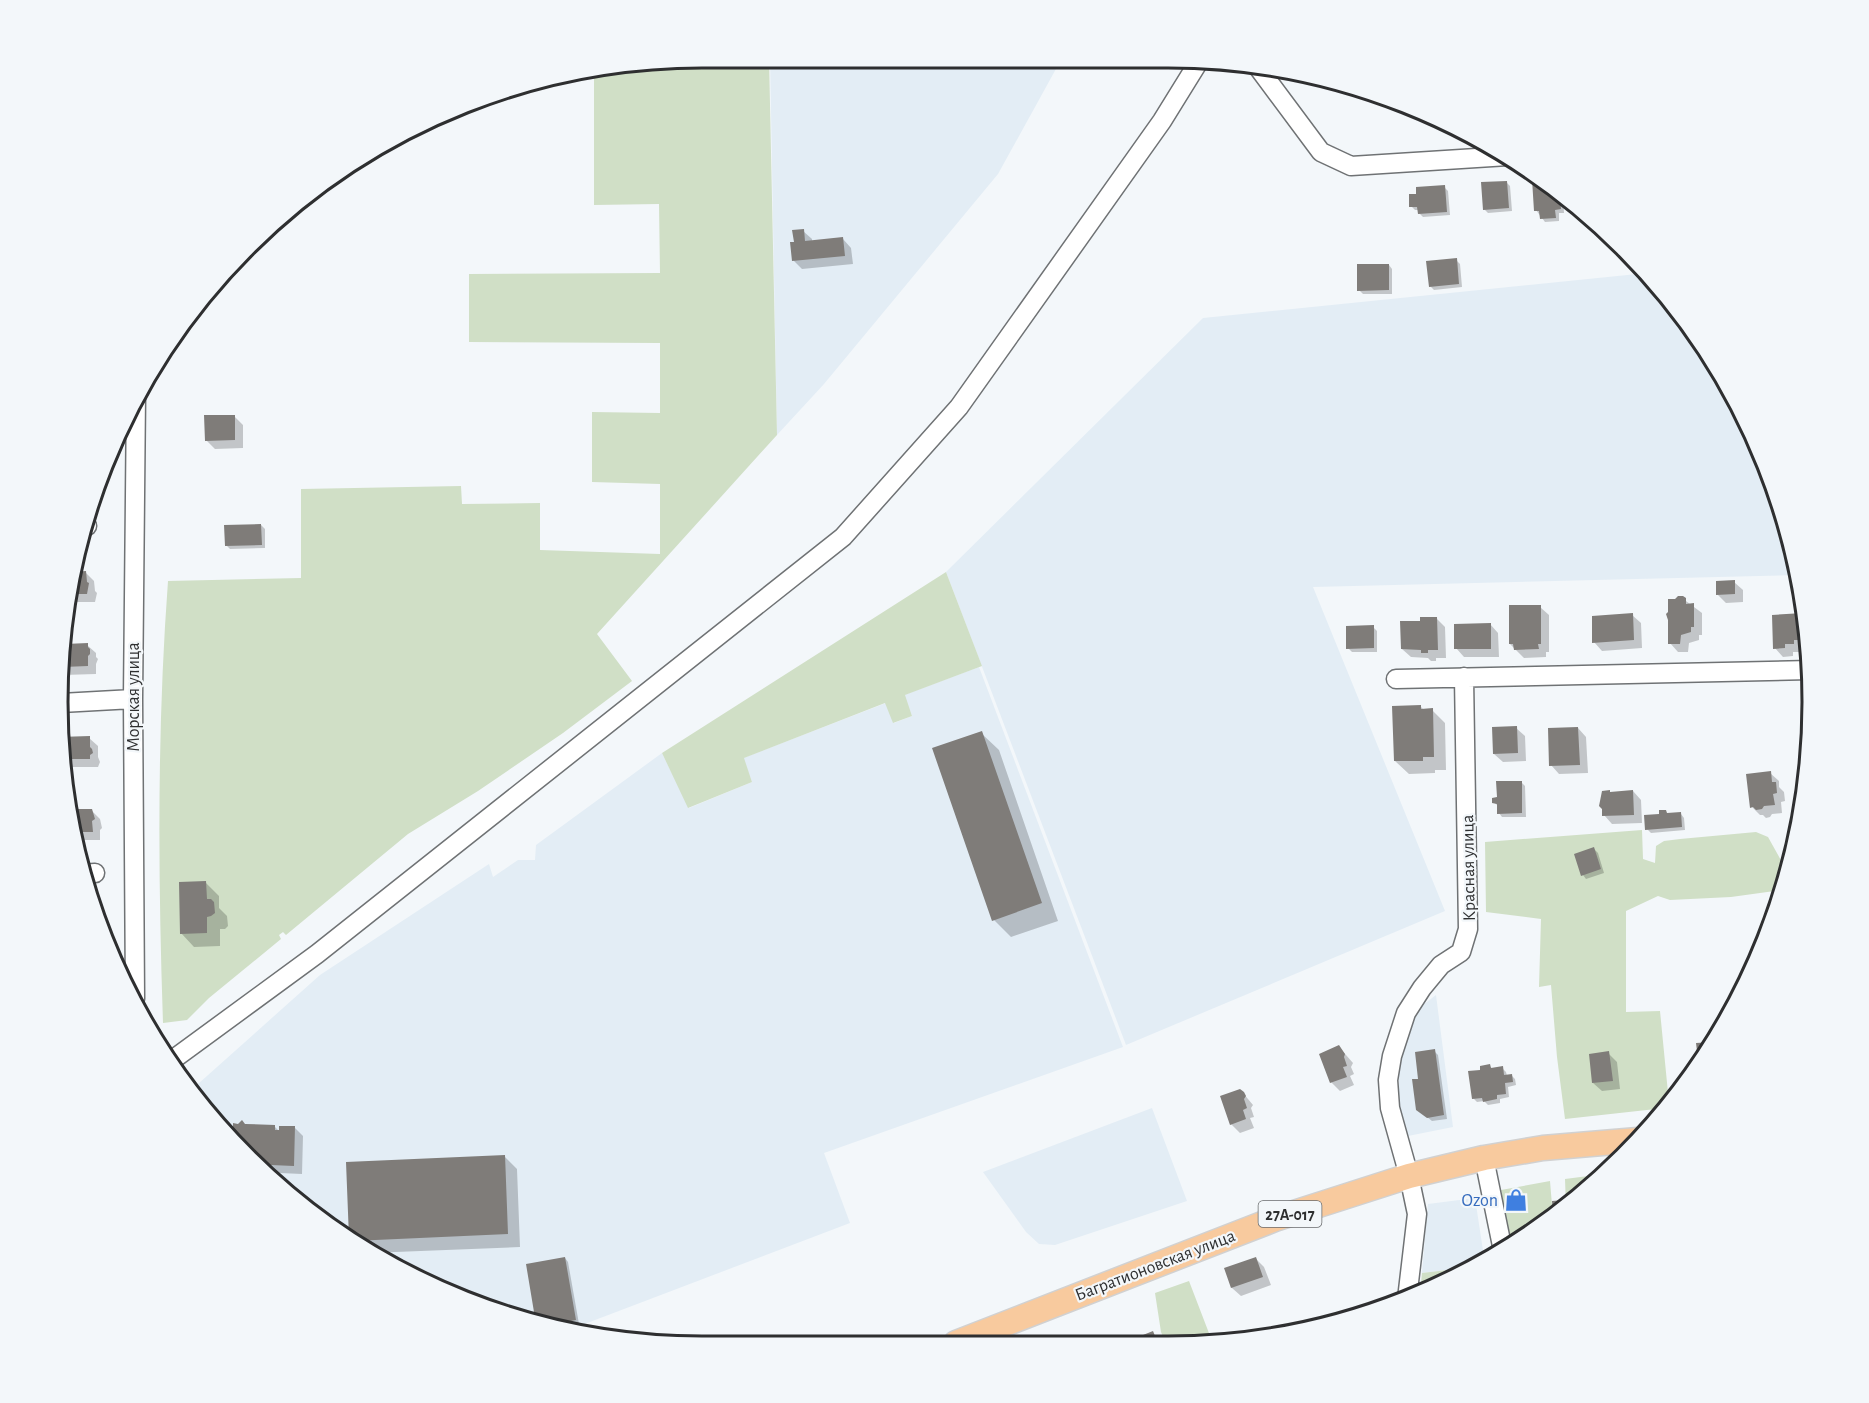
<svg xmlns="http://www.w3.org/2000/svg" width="1869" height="1403" font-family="'Alegreya Sans',sans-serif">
<rect width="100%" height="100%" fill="#f3f7fa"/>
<path fill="#e3edf5" d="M 770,57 L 1062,58 L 998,174 L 824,384 L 777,435 Z
M 1647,273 L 1679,309 L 1746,417 L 1790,535 L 1797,575 L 1313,587 L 1445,911 L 1126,1045 L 946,572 L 1203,318 Z
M 979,667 L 1123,1047 L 824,1153 L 850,1223 L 582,1325 L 565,1329 L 534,1324 L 380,1260 L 277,1186 L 189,1092 L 320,975 L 489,864 L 493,877 L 518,860 L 535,860 L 536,845 L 662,753 L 689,808 L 752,782 L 743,758 L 886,703 L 894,723 L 912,716 L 904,695 Z
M 1436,995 L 1453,1127 L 1408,1136 L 1399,1106 L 1399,1068 L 1402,1048 L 1415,1011 Z
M 1152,1108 L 1187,1201 L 1055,1245 L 1039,1244 L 1026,1232 L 983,1172 Z
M 1475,1198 L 1484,1257 L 1464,1268 L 1422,1273 L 1428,1204 Z"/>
<path fill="#d0dfc6" d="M 701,57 L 769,57 L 777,435 L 597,634 L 632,681 L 563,733 L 478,791 L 408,834 L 286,935 L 283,932 L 279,935 L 281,939 L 209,998 L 187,1020 L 163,1023 C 158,875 157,728 168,581 L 301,578 L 301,489 L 461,486 L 462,504 L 540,503 L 540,550 L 660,554 L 660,484 L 592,482 L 592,412 L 660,413 L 660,343 L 469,342 L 469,274 L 660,273 L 659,204 L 594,205 L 594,71 Z
M 946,572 L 982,666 L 905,695 L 912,716 L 893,723 L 885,703 L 744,758 L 752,782 L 688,808 L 662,753 Z
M 1642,830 L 1643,859 L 1655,863 L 1656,846 L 1664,841 L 1680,839 L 1756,832 L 1768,837 L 1787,871 L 1782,890 L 1731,897 L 1670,900 L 1658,896 L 1626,911 L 1626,1012 L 1660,1011 L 1669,1103 L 1665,1108 L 1565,1119 L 1557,1057 L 1551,985 L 1539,987 L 1541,919 L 1486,912 L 1485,842 Z
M 1596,1175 L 1596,1179 L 1566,1207 L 1565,1179 Z
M 1550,1181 L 1553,1217 L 1508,1243 L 1501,1190 Z
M 1464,1268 L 1420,1293 L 1422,1273 Z
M 1189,1281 L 1212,1341 L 1165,1341 L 1161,1332 L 1155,1293 Z"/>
<path fill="#0003" d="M 1456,126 L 1467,132 L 1460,133 L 1456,129 Z
M 1543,180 L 1563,196 L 1564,213 L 1559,213 L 1559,221 L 1545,222 L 1536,210 L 1534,181 Z
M 1506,182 L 1510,186 L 1512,211 L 1488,213 L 1484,209 Z
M 1444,187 L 1448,191 L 1450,215 L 1423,217 L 1419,213 L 1419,210 L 1415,210 L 1411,206 Z
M 803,231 L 812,239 L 812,242 L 843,239 L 851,248 L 853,264 L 802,269 L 794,261 L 795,243 Z
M 1456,260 L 1460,264 L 1462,287 L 1434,290 L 1430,286 Z
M 1389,265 L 1392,269 L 1392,294 L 1363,294 L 1359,290 Z
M 234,416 L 243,425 L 243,448 L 215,449 L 206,440 Z
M 261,525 L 265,529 L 265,548 L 230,549 L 226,545 Z
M 70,573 L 86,573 L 94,581 L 95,591 L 97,593 L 95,602 L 68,602 Z
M 1734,582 L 1743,590 L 1743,602 L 1726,603 L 1717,594 Z
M 1682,598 L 1702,613 L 1702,635 L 1699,635 L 1699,640 L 1689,643 L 1688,652 L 1678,652 L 1670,643 Z
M 1540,607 L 1549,615 L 1549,652 L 1546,652 L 1546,657 L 1524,658 L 1510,644 Z
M 1632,615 L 1641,623 L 1642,648 L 1602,651 L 1594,642 Z
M 1803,615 L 1809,648 L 1802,648 L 1802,652 L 1793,652 L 1793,656 L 1783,657 L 1775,648 Z
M 1437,619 L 1445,627 L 1446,658 L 1436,658 L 1436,661 L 1431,661 L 1428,658 L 1411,657 L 1402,649 L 1422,622 Z
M 1490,624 L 1498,633 L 1499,657 L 1464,657 L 1456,648 Z
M 1373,627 L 1377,631 L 1377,652 L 1352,652 L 1348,648 Z
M 65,645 L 87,645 L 96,653 L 96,657 L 98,659 L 96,664 L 96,674 L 63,675 Z
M 1421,707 L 1424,710 L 1432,710 L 1445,723 L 1446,770 L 1435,770 L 1435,773 L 1409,774 L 1395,761 Z
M 1516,728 L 1525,736 L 1526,761 L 1503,762 L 1494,754 Z
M 1578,728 L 1586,737 L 1588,773 L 1559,774 L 1551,765 Z
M 981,733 L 999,750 L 1058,921 L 1011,937 L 994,920 Z
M 59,738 L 89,738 L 98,746 L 98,757 L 100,762 L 98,767 L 62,767 Z
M 1770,773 L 1779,781 L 1779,787 L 1784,792 L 1785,801 L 1781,802 L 1782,813 L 1772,814 L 1770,817 L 1766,818 L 1763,815 L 1760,815 L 1752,807 Z
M 1521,782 L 1525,786 L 1526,817 L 1502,817 L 1499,813 L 1498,806 L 1494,802 Z
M 1633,791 L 1641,800 L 1642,823 L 1612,824 L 1604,815 Z
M 91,810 L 100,819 L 102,828 L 100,830 L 100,840 L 74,840 L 69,811 Z
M 1681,814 L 1684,818 L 1685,830 L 1651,833 L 1647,829 L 1660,816 Z
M 1594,849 L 1598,853 L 1604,873 L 1586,879 L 1583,875 Z
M 206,883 L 219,896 L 219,908 L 227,916 L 228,926 L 225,929 L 220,929 L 220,946 L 194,947 L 181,933 Z
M 91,904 L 93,904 L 102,912 L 102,922 L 104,925 L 102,930 L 102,936 Z
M 1339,1047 L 1353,1063 L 1351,1067 L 1354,1074 L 1350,1076 L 1354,1085 L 1340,1091 L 1331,1082 Z
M 1434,1051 L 1438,1055 L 1447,1119 L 1432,1121 L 1422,1113 Z
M 1608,1053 L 1617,1062 L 1620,1089 L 1602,1091 L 1593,1083 Z
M 1489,1066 L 1493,1069 L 1502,1068 L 1506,1072 L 1507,1076 L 1512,1076 L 1515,1079 L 1516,1085 L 1508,1087 L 1509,1097 L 1500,1099 L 1500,1103 L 1488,1105 L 1484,1101 L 1477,1102 L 1473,1098 L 1482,1071 Z
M 1243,1093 L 1253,1105 L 1251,1108 L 1254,1117 L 1250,1118 L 1254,1128 L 1240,1133 L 1231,1124 Z
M 245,1125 L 275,1127 L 280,1132 L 295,1128 L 303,1136 L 302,1174 L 280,1173 L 276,1176 L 262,1165 L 257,1166 L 233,1139 Z
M 504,1156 L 517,1169 L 520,1247 L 370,1253 L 351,1239 Z
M 565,1258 L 568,1262 L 579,1324 L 556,1328 L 538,1324 L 527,1265 Z
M 1256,1259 L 1264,1267 L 1271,1285 L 1241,1296 L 1232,1288 L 1226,1269 Z
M 1443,1280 L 1431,1287 L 1430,1282 Z"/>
<path fill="#7f7c79" d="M 1532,179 L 1541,179 L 1560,194 L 1561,209 L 1555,210 L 1556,218 L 1540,219 L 1539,211 L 1534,211 Z
M 1507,181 L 1509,208 L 1483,210 L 1481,182 Z
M 1445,185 L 1447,212 L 1418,214 L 1417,207 L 1409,207 L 1409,194 L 1416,194 L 1416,187 Z
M 804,229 L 805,241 L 843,237 L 845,256 L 792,261 L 790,242 L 794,242 L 792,230 Z
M 1457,258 L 1459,284 L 1429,287 L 1426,261 Z
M 1357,264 L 1389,264 L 1389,290 L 1357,291 Z
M 204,415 L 235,415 L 235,440 L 205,441 Z
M 261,524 L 262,545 L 225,546 L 224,525 Z
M 86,571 L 87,582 L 89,583 L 87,594 L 68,594 L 71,572 Z
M 1735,580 L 1735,594 L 1716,595 L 1716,581 Z
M 1678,596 L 1683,596 L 1686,598 L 1686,604 L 1694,603 L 1694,627 L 1691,627 L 1691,632 L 1681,635 L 1680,644 L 1668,644 L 1668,620 L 1666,614 L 1668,612 L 1668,599 L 1675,599 Z
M 1509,605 L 1541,605 L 1541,644 L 1538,644 L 1539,649 L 1514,650 L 1513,644 L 1509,644 Z
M 1633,613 L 1634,640 L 1592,643 L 1592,616 Z
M 1803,613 L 1807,640 L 1794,640 L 1794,644 L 1785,644 L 1785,648 L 1773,649 L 1772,615 Z
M 1420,617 L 1437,617 L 1438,650 L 1428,650 L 1428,653 L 1421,653 L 1421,650 L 1401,649 L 1400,621 L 1420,621 Z
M 1491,623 L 1491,649 L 1454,649 L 1454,624 Z
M 1374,625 L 1374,648 L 1346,649 L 1346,626 Z
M 88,643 L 88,647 L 90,649 L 90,654 L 88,656 L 88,666 L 63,667 L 65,644 Z
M 1421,705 L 1421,709 L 1433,708 L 1434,757 L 1423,757 L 1423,761 L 1394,761 L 1392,706 Z
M 1517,726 L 1518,753 L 1493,754 L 1492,727 Z
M 1578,727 L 1580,765 L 1549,766 L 1548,728 Z
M 982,731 L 1042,903 L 992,921 L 932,748 Z
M 90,736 L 90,747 L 92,749 L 93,753 L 90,755 L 90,759 L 61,759 L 59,737 Z
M 1771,771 L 1772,782 L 1776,782 L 1777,793 L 1773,794 L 1775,805 L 1764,806 L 1762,809 L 1756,810 L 1753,807 L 1750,808 L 1746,774 Z
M 1496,781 L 1522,781 L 1522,813 L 1497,814 L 1497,804 L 1492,803 L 1492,798 L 1497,797 Z
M 1610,790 L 1610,792 L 1633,790 L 1634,815 L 1602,816 L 1602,809 L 1599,806 L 1602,791 Z
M 69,809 L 92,809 L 95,819 L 92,821 L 93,832 L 73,832 Z
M 1659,810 L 1666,810 L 1667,813 L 1681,812 L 1682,827 L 1645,830 L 1644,815 L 1659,814 Z
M 1594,847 L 1601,869 L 1581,876 L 1574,854 Z
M 206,881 L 207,899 L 211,899 L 214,902 L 215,913 L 211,916 L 207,917 L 207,933 L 180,934 L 179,882 Z
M 1713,1042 L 1700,1059 L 1700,1050 L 1697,1051 L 1696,1043 Z
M 1339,1045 L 1345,1054 L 1344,1057 L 1347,1066 L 1343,1067 L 1347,1077 L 1330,1083 L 1319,1054 Z
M 1435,1049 L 1444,1115 L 1427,1118 L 1416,1110 L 1412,1079 L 1418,1079 L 1415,1052 Z
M 1609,1051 L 1613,1081 L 1592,1083 L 1589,1054 Z
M 1490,1064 L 1491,1068 L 1503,1066 L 1504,1075 L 1512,1074 L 1513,1082 L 1505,1083 L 1506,1094 L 1497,1095 L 1497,1099 L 1483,1102 L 1482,1098 L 1472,1099 L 1468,1071 L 1480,1070 L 1480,1066 Z
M 1240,1089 L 1244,1092 L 1246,1096 L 1244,1099 L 1247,1108 L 1243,1110 L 1246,1119 L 1230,1125 L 1220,1096 Z
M 242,1120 L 245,1124 L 275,1125 L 275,1130 L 279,1130 L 279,1126 L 295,1126 L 294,1166 L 271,1165 L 266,1169 L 260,1165 L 260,1157 L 249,1157 L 229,1133 L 233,1129 L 233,1123 L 238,1124 Z
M 505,1155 L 508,1234 L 353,1241 L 349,1238 L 346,1162 Z
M 1564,1200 L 1565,1208 L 1553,1217 L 1552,1201 Z
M 565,1257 L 576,1320 L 545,1326 L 536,1324 L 526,1264 Z
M 1256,1257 L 1263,1277 L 1231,1288 L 1224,1268 Z
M 1153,1331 L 1157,1341 L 1128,1341 Z"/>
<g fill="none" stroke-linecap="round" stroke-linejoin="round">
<g stroke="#6f7274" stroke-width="21">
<path id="minor" d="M 1257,66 L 1321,152 L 1351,166 L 1508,156
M 86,526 L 87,526
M 1396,679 L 1810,670
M 61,703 L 133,699
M 81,874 L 95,873
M 135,999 L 133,699 L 136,395
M 171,1061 L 317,954 L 843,537 L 959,407 L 1162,121 L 1201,58
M 1484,1158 L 1502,1246
M 1407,1299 L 1417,1214 L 1409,1176 L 1390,1108 L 1388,1080 L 1392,1056 L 1406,1013 L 1422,988 L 1441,965 L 1461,952 L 1468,929 L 1464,677"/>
</g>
<g stroke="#d1d1d1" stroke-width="27">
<path id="major" d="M 956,1343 L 1275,1219 L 1409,1176 L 1484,1158 L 1543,1148 L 1638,1140"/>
</g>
<use href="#minor" stroke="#fff" stroke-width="18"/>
<use href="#major" stroke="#f8ca9e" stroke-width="24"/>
</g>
<defs>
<g id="shop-bare" transform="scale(1.8)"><path d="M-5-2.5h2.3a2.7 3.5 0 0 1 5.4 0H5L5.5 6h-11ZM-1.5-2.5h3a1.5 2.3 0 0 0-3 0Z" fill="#3f7fe0" stroke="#f3f7fa" stroke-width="2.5" paint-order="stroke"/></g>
</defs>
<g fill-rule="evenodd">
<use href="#shop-bare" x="1516" y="1200"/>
</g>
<g text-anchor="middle" stroke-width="4.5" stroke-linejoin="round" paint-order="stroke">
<rect fill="#f3f7fa" stroke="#696b6d" stroke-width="1.5" x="1258.5" y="1201" width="63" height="26" rx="4.5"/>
<g font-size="16" font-weight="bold" fill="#2e2f30">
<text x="1290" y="1220">27А-017</text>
</g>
<g font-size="18" fill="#2e2f30" stroke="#f3f7fa">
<text transform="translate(133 697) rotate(-90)" y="6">Морская улица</text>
<text transform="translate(1468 868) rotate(-91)" y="6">Красная улица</text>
<text transform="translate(1155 1265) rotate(-21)" y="6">Багратионовская улица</text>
</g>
<g font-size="18" fill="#366cbe" stroke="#f3f7fa" text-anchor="end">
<text x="1498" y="1206">Ozon</text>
</g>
</g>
<path d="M0 0H1869V1403H0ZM702 68H1168A634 634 0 0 1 1802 702V702A634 634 0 0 1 1168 1336H702A634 634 0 0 1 68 702V702A634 634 0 0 1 702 68Z" fill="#f3f7fa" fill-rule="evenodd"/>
<path fill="none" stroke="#2e2f30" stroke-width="3" d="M702 68H1168A634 634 0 0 1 1802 702V702A634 634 0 0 1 1168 1336H702A634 634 0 0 1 68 702V702A634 634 0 0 1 702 68Z"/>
</svg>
